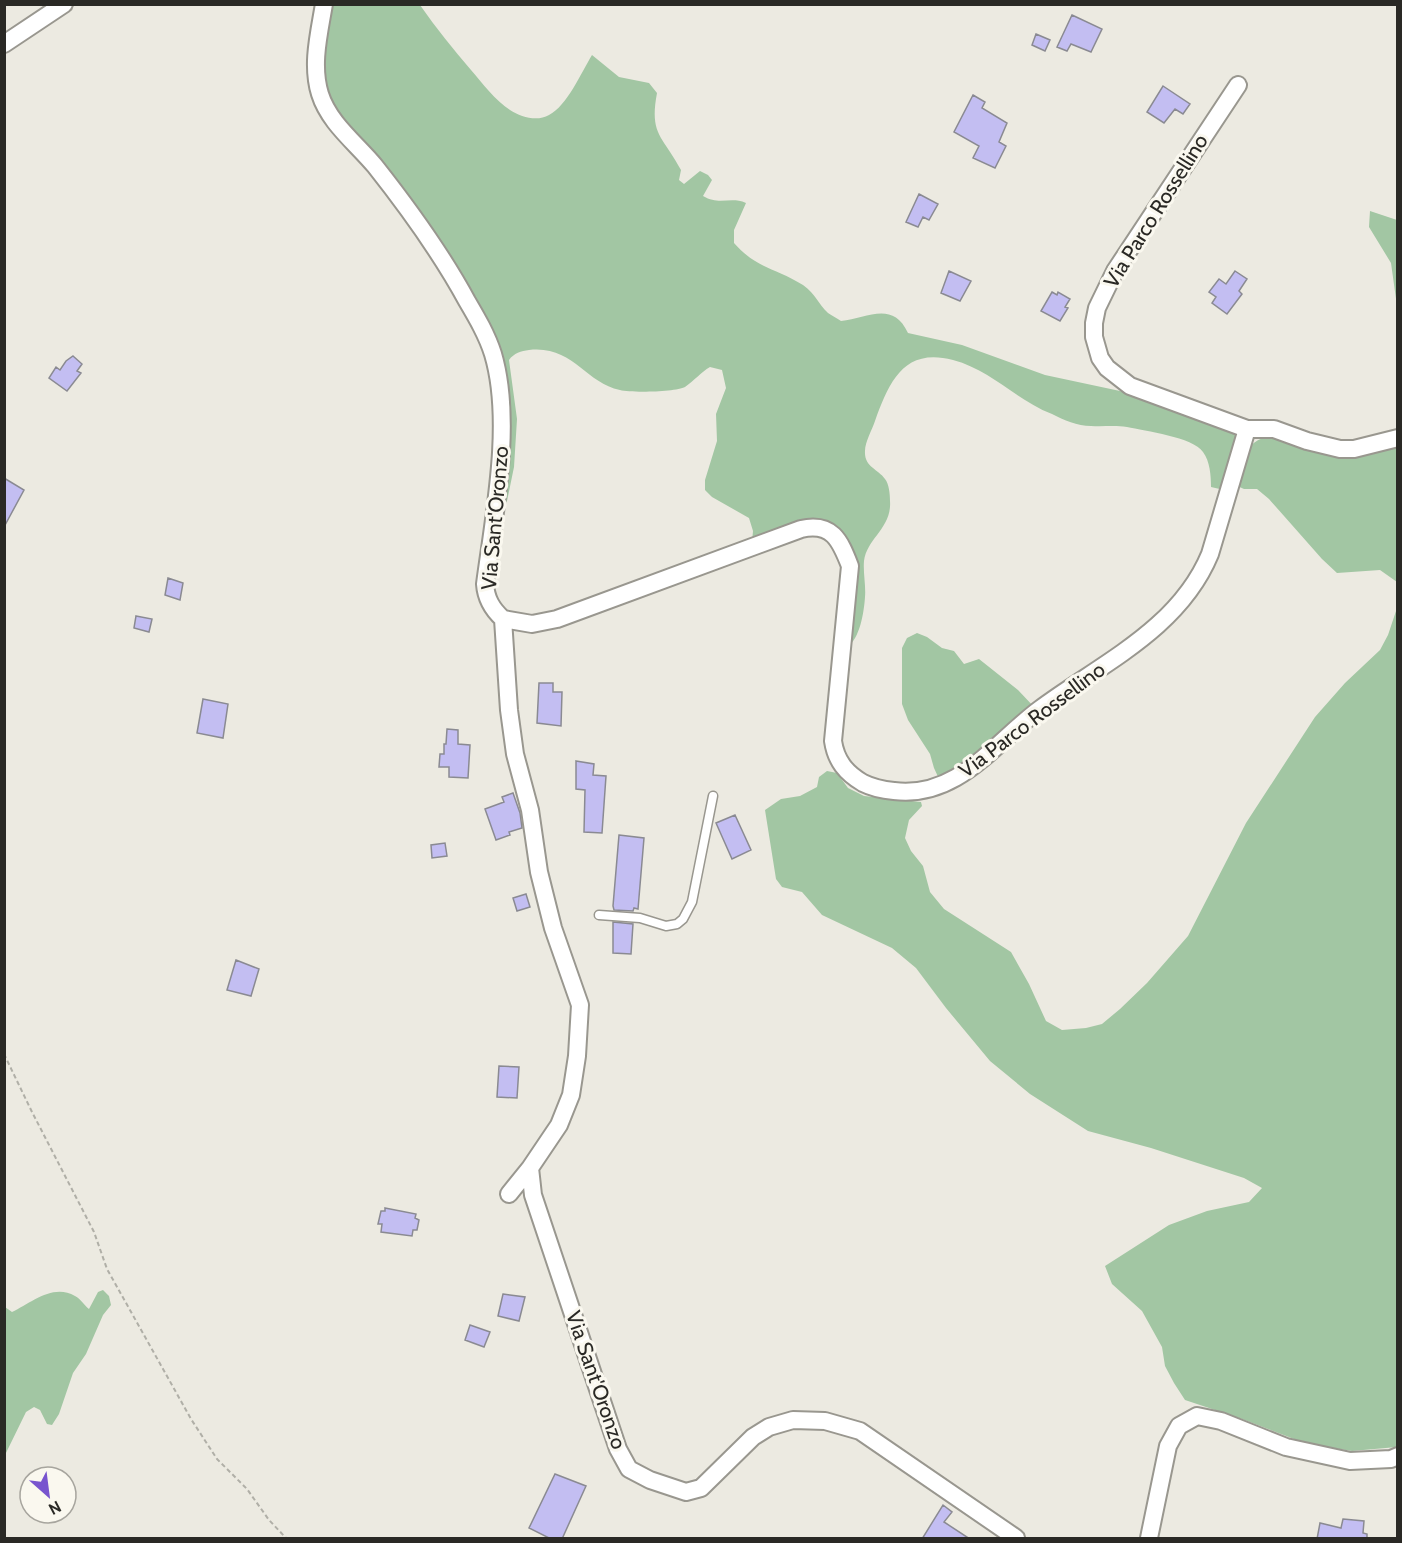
<svg xmlns="http://www.w3.org/2000/svg" width="1402" height="1543" font-family="Cabin,sans-serif">
<rect width="100%" height="100%" fill="#eceae1"/>
<path fill="#a2c6a3" d="M 328,5 L 420,5 C 436,28 453,49 471,70 C 483,84 495,100 510,110 C 521,117 537,122 549,115 C 567,106 581,73 592,55 L 619,77 L 649,83 L 657,93 C 649,135 663,136 681,170 L 679,180 L 684,184 L 700,171 L 708,175 L 712,180 L 703,196 C 720,206 730,196 746,203 L 734,230 L 734,243 C 757,269 776,268 803,285 C 816,294 818,304 828,313 C 832,316 837,318 841,321 C 867,318 893,300 908,333 L 962,345 L 1045,375 L 1120,391 L 1239,431 L 1224,490 L 1211,487 C 1211,476 1210,461 1203,452 C 1193,437 1145,431 1127,427 C 1114,425 1103,427 1091,426 C 1077,426 1064,420 1052,414 C 1016,400 991,370 953,360 C 903,347 889,383 875,421 C 872,430 865,442 865,451 C 864,467 878,469 885,479 C 889,484 890,494 890,501 C 892,528 867,538 864,561 C 863,573 866,586 865,597 C 864,612 860,639 847,647 L 854,577 L 837,531 L 752,542 L 753,531 L 749,518 L 712,497 L 705,490 L 705,480 L 717,441 L 716,414 L 726,388 L 722,370 L 710,367 C 701,372 694,381 685,387 C 676,392 631,393 620,390 C 585,383 573,345 529,350 C 521,351 514,353 509,360 L 517,419 L 514,467 L 507,501 L 500,508 L 496,351 L 339,120 L 321,83 Z
M 1370,211 L 1397,220 L 1397,306 L 1391,263 L 1369,227 Z
M 1271,436 L 1352,455 L 1397,443 L 1397,582 L 1380,570 L 1337,573 L 1322,559 L 1269,499 L 1257,489 L 1244,489 L 1235,485 C 1242,461 1243,441 1271,436 Z
M 1397,608 L 1397,1447 L 1352,1451 L 1307,1444 L 1242,1419 L 1185,1400 L 1174,1383 L 1165,1366 L 1162,1347 L 1142,1311 L 1112,1284 L 1105,1266 L 1169,1225 L 1207,1211 L 1249,1202 L 1262,1188 L 1244,1178 L 1151,1148 L 1088,1131 L 1030,1094 L 990,1061 L 946,1008 L 916,968 L 892,948 L 822,915 L 802,892 L 782,887 L 776,879 L 765,810 L 781,799 L 800,796 L 817,787 L 819,777 L 827,771 L 837,773 L 848,788 L 864,796 L 921,802 L 922,806 L 909,820 L 905,838 L 911,851 L 923,866 L 930,892 L 944,909 L 1011,952 L 1029,984 L 1046,1021 L 1062,1030 L 1086,1028 L 1102,1024 L 1120,1009 L 1147,983 L 1188,936 L 1246,823 L 1315,717 L 1345,683 L 1380,650 L 1388,635 Z
M 917,633 L 927,637 L 942,648 L 954,651 L 964,664 L 979,659 L 1018,690 L 1035,708 L 984,752 L 940,781 L 934,768 L 930,754 L 908,720 L 902,704 L 902,648 L 907,638 Z
M 103,1290 L 109,1296 L 111,1305 L 103,1315 L 86,1354 L 73,1373 L 59,1414 L 52,1425 L 47,1424 L 40,1410 L 34,1407 L 26,1412 L 5,1455 L 5,1307 L 12,1312 C 31,1303 53,1283 75,1296 C 81,1299 84,1305 89,1309 L 98,1292 Z"/>
<path fill="#c3bef2" stroke="#8a8a92" stroke-width="1.5" d="M 1072,15 L 1102,29 L 1091,52 L 1071,44 L 1067,51 L 1057,47 Z
M 1036,34 L 1050,40 L 1045,51 L 1032,45 Z
M 1163,86 L 1190,104 L 1183,114 L 1175,109 L 1164,123 L 1147,112 Z
M 973,95 L 985,102 L 982,108 L 1007,123 L 999,142 L 1006,146 L 995,168 L 973,158 L 979,146 L 954,132 Z
M 919,194 L 938,204 L 929,220 L 923,217 L 918,227 L 906,222 Z
M 949,271 L 971,281 L 960,301 L 941,293 Z
M 1235,271 L 1247,279 L 1239,291 L 1242,294 L 1227,314 L 1212,303 L 1216,297 L 1209,292 L 1219,279 L 1226,284 Z
M 1052,292 L 1057,295 L 1058,292 L 1070,299 L 1065,307 L 1068,308 L 1060,321 L 1041,311 Z
M 73,356 L 82,364 L 77,371 L 81,373 L 67,391 L 49,378 L 56,367 L 60,370 L 66,361 Z
M 4,478 L 24,490 L 4,527 Z
M 168,578 L 183,583 L 180,600 L 165,595 Z
M 136,616 L 152,619 L 149,632 L 134,628 Z
M 539,683 L 553,683 L 553,692 L 562,692 L 561,726 L 537,723 Z
M 203,699 L 228,704 L 223,738 L 197,733 Z
M 447,729 L 458,730 L 458,744 L 470,745 L 468,778 L 449,777 L 449,767 L 439,767 L 440,754 L 444,754 L 444,744 L 446,744 Z
M 576,761 L 594,764 L 593,775 L 606,776 L 602,833 L 584,832 L 585,790 L 576,789 Z
M 513,793 L 520,813 L 522,828 L 509,832 L 510,835 L 496,840 L 485,809 L 504,802 L 502,797 Z
M 735,815 L 751,850 L 732,859 L 716,823 Z
M 619,835 L 644,838 L 638,909 L 634,908 L 633,911 L 614,910 L 613,906 Z
M 445,843 L 447,856 L 432,858 L 431,845 Z
M 526,894 L 530,907 L 517,911 L 513,898 Z
M 613,922 L 633,924 L 631,954 L 613,953 Z
M 236,960 L 259,969 L 251,996 L 227,990 Z
M 499,1066 L 519,1067 L 517,1098 L 497,1097 Z
M 385,1208 L 416,1214 L 415,1218 L 419,1220 L 417,1230 L 413,1230 L 412,1236 L 381,1232 L 382,1224 L 378,1224 L 381,1211 L 385,1211 Z
M 503,1294 L 525,1297 L 519,1321 L 498,1316 Z
M 470,1325 L 490,1332 L 484,1347 L 465,1340 Z
M 555,1474 L 586,1486 L 562,1539 L 551,1539 L 529,1528 Z
M 943,1505 L 952,1512 L 944,1522 L 970,1539 L 922,1539 Z
M 1343,1519 L 1364,1521 L 1363,1533 L 1367,1534 L 1367,1539 L 1317,1539 L 1320,1523 L 1341,1528 Z"/>
<g fill="none" stroke-linecap="round" stroke-linejoin="round">
<g stroke="#99978f" stroke-width="11">
<path id="lane" d="M 599,915 L 640,918 L 666,926 L 677,924 L 683,919 L 692,902 L 713,796"/>
</g>
<g stroke="#99978f" stroke-width="20">
<path id="street" d="M 324,4 C 319,34 311,65 320,94 C 329,123 356,143 375,166 C 409,209 441,253 467,301 C 477,318 487,335 493,354 C 513,421 494,516 485,584 C 486,599 492,609 503,619 L 509,710 L 515,754 L 530,810 L 539,872 L 553,928 L 580,1005 L 577,1056 L 571,1095 L 559,1125 L 530,1168 L 533,1195 L 618,1449 L 629,1469 L 650,1480 L 686,1492 L 701,1488 L 753,1437 L 769,1427 L 793,1420 L 825,1421 L 860,1431 L 1016,1538
M 4,44 L 64,4
M 1238,85 L 1115,271 L 1097,308 L 1094,323 L 1094,337 L 1100,358 L 1107,368 L 1130,386 L 1247,429 L 1274,429 L 1307,441 L 1340,449 L 1354,449 L 1398,438
M 503,619 L 532,624 L 557,619 L 801,529 C 832,522 840,540 850,566 L 833,741 C 836,761 846,773 863,783 C 873,788 883,790 894,791 C 958,799 995,742 1040,709 C 1102,663 1179,629 1210,554 L 1247,429
M 509,1194 L 530,1168
M 1149,1538 L 1168,1446 L 1179,1426 L 1197,1416 L 1221,1421 L 1286,1447 L 1350,1461 L 1391,1459 L 1398,1456"/>
</g>
<path stroke="#b0afa7" stroke-width="2" stroke-dasharray="4.5 3" stroke-linecap="butt" d="M 4,1054 L 32,1112 L 94,1232 L 107,1269 L 191,1419 L 217,1459 L 247,1489 L 269,1520 L 286,1538"/>
<use href="#lane" stroke="#fff" stroke-width="8"/>
<use href="#street" stroke="#fff" stroke-width="16"/>
</g>
<g text-anchor="middle" stroke-width="6" stroke-linejoin="round" paint-order="stroke">
<g font-size="21" fill="#2a2925" stroke="#faf8ef">
<text transform="translate(1156 211) rotate(-58)" y="7">Via Parco Rossellino</text>
<text transform="translate(495 518) rotate(-85)" y="7">Via Sant'Oronzo</text>
<text transform="translate(1032 720) rotate(-37)" y="7">Via Parco Rossellino</text>
<text transform="translate(596 1380) rotate(71)" y="7">Via Sant'Oronzo</text>
</g>
</g>
<rect width="1402" height="1543" fill="none" stroke="#2a2925" stroke-width="12"/>
<g transform="translate(48 1495) rotate(152)"><circle r="28" fill="#faf8ef" stroke="#a7a59e" stroke-width="1.5"/>
<path d="M0-4.5L10 22L0 15L-10 22Z" fill="#7854ce"/>
<text y="-9" font-size="16" font-weight="bold" text-anchor="middle" fill="#2a2925">N</text>
</g>
</svg>
